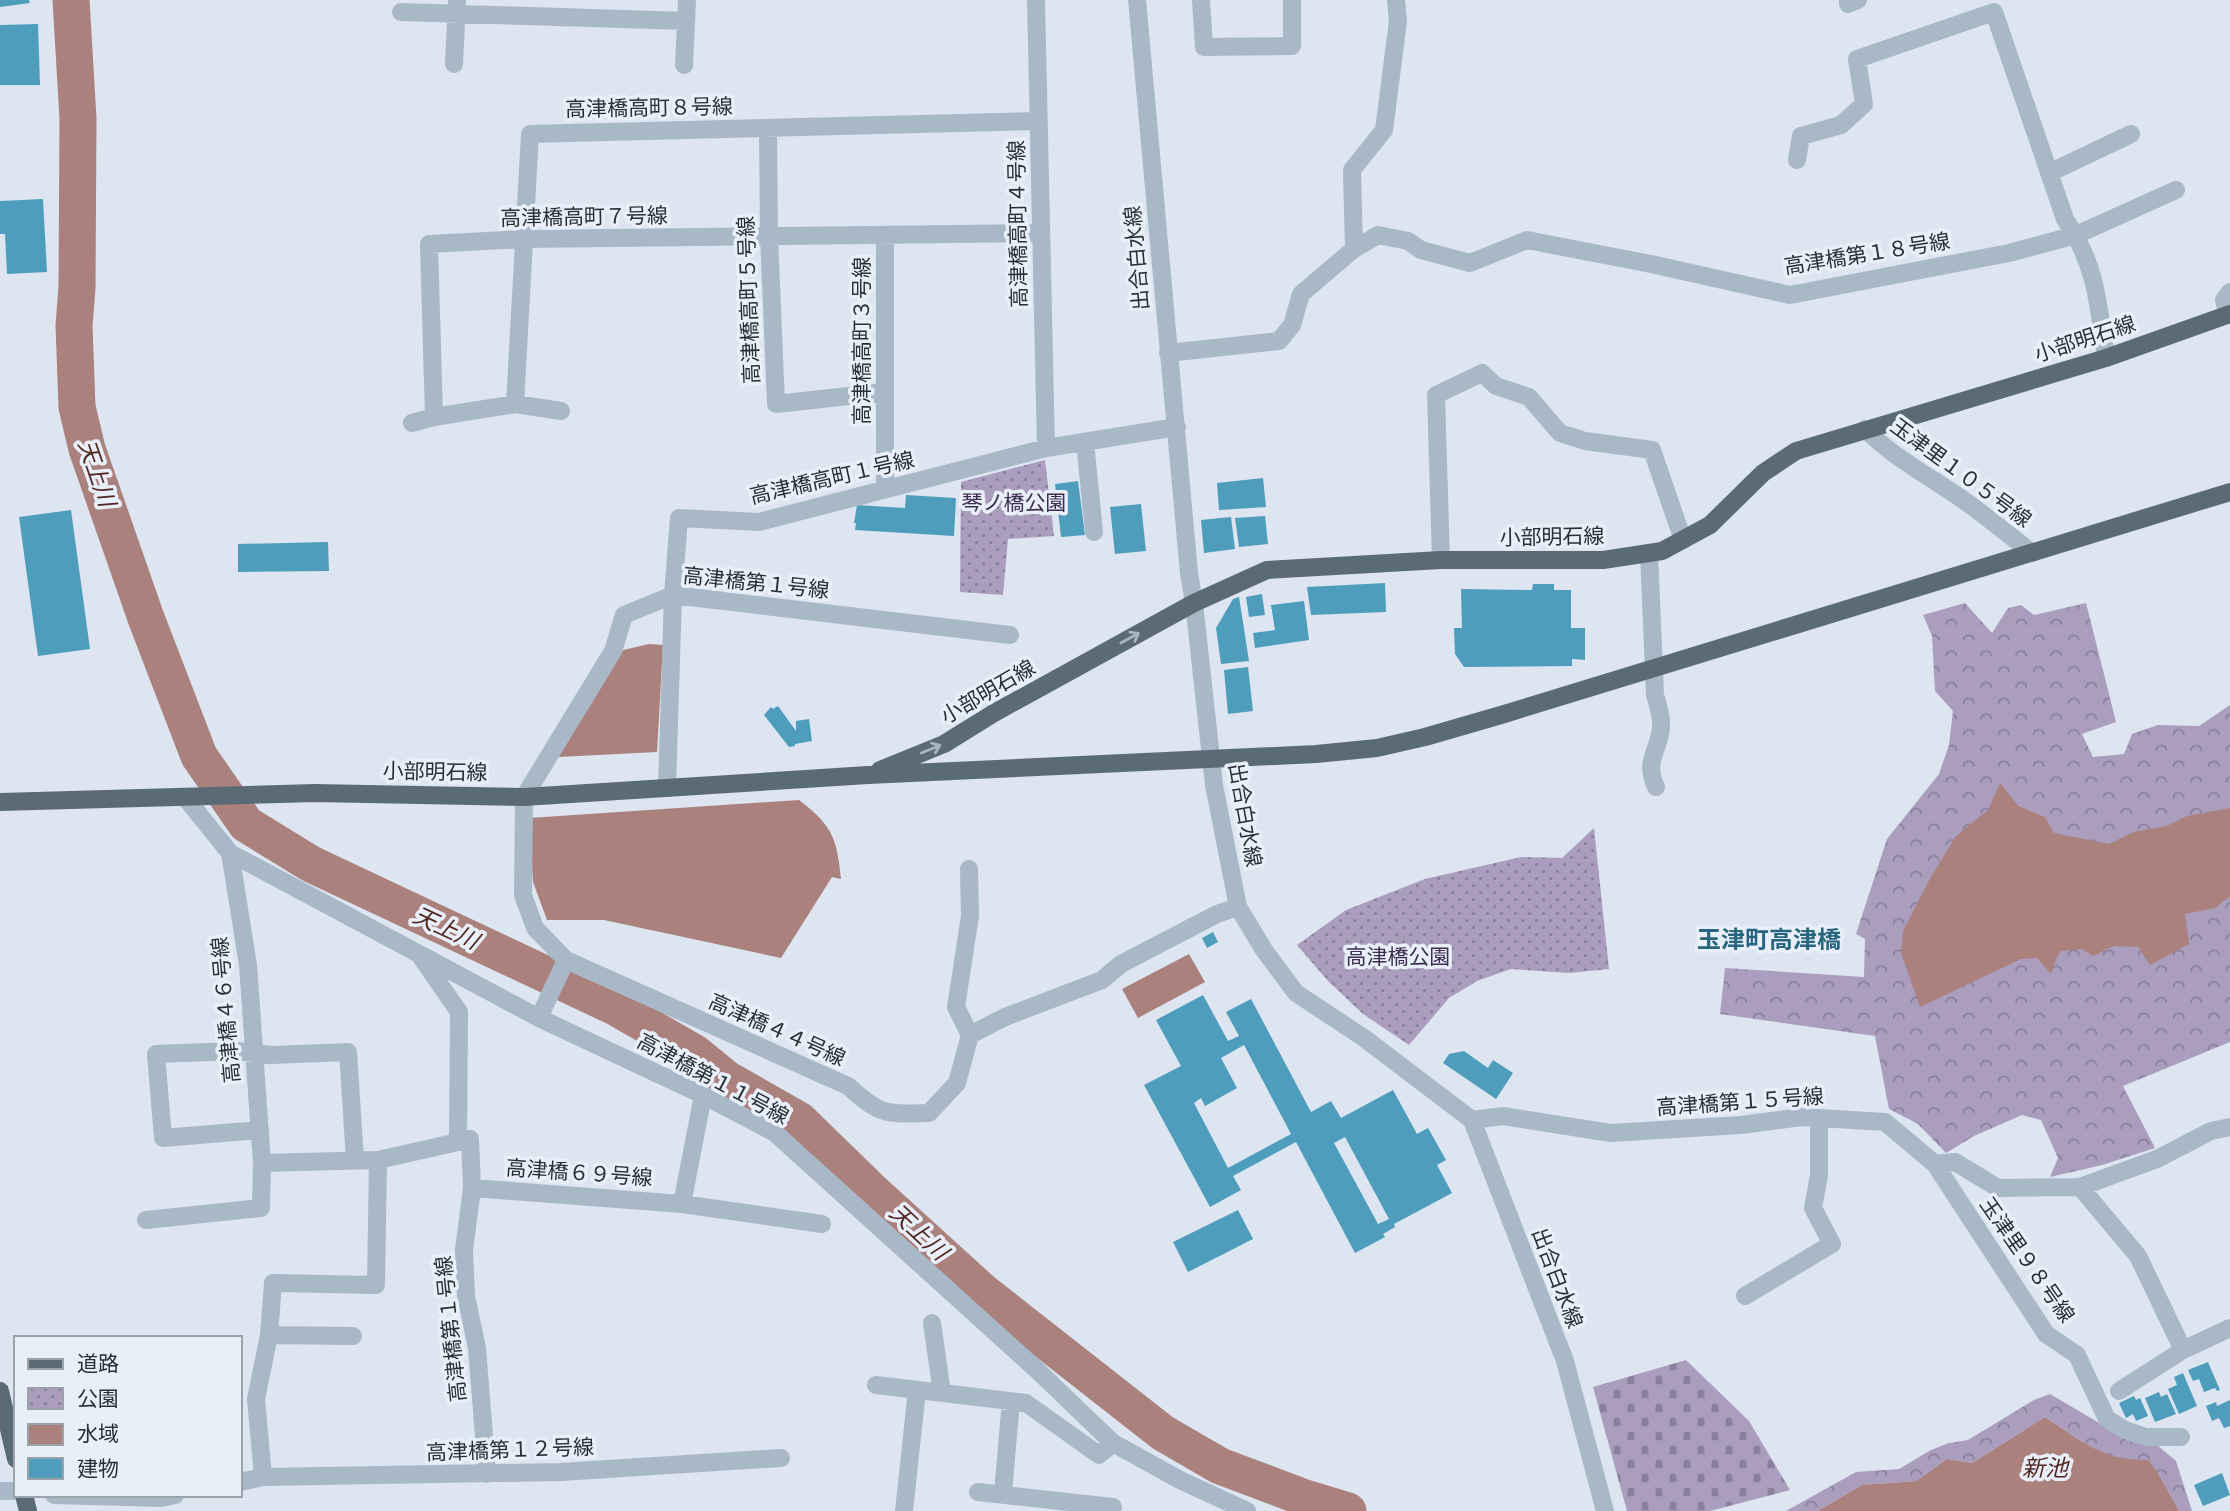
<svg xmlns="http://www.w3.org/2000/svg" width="2230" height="1511" font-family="'IBM Plex Sans','Noto Sans JP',sans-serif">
<defs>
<pattern id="forest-crowns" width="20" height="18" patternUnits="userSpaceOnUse" patternTransform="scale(1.75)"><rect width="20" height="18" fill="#aa9dbe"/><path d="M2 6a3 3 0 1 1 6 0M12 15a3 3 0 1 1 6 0" fill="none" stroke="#8a809b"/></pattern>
<pattern id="cemetery-stones" width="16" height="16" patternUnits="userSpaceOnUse" patternTransform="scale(1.75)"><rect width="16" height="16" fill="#aa9dbe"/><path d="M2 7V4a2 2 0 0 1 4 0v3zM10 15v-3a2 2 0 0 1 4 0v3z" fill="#8a809b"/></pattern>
<pattern id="park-dots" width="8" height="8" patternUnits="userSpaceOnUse" patternTransform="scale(1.75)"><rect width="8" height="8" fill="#aa9dbe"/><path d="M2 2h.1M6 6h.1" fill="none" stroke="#8a809b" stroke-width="1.8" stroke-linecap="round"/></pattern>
</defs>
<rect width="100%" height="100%" fill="#dce5f0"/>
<path fill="url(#forest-crowns)" d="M 1965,603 L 1992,633 L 2008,608 L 2021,605 L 2034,615 L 2086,603 L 2116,722 L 2082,734 L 2093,757 L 2124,754 L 2132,734 L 2158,725 L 2199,726 L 2230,705 L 2230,1042 L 2123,1086 L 2155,1148 L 2102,1165 L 2050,1177 L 2058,1158 L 2041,1120 L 2022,1115 L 1974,1136 L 1946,1153 L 1918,1124 L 1889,1109 L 1875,1036 L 1720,1014 L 1725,968 L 1864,977 L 1865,939 L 1856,934 L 1887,839 L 1939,774 L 1949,745 L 1953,711 L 1935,691 L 1932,636 L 1923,615 Z
M 2050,1394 L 2106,1427 L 2157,1445 L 2176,1461 L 2192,1511 L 2179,1511 L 2158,1473 L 2148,1461 C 2102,1461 2081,1440 2045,1417 L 1972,1463 L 1947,1459 L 1916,1481 L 1862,1485 L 1818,1511 L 1786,1511 L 1856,1472 L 1899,1469 L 1931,1450 L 1949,1443 L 1968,1440 L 2034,1400 Z"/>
<path fill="url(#cemetery-stones)" d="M 1686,1360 L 1749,1421 L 1790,1490 L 1710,1511 L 1627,1511 L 1593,1387 Z"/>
<path fill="url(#park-dots)" d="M 1045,460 L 1054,536 L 1008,539 L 1003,595 L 960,592 L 961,482 Z
M 1594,828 L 1609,969 L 1569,973 L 1511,969 L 1477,981 L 1449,998 L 1409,1045 L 1363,1014 L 1328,981 L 1297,945 L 1346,910 L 1425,879 L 1521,857 L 1562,858 Z"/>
<path fill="#ab817d" d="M 649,644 L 663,645 L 657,752 L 558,757 L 623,650 Z
M 2000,783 L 2018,806 L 2045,817 L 2054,833 L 2109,844 L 2133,832 L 2167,826 L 2187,816 L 2230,808 L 2230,896 L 2215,908 L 2185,914 L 2189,944 L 2150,965 L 2138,947 L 2114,946 L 2093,956 L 2082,949 L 2060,951 L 2050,973 L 2037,958 L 2021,959 L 1920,1007 L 1901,953 L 1903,931 L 1932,875 L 1956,836 L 1988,810 Z
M 799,800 C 832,825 837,838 841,879 L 832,877 L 781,958 L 604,920 L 547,920 L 533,882 L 529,818 Z
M 1189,954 L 1205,982 L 1138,1018 L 1122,989 Z
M 2045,1417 C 2081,1440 2102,1461 2148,1460 L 2158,1473 L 2179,1511 L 1818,1511 L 1862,1485 L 1916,1481 L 1947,1459 L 1972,1463 Z"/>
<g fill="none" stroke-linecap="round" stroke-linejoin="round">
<path stroke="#ab817d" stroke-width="37" d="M 71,0 L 78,118 L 77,288 L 74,325 L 77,407 L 87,449 L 146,618 L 199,756 L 246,824 L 311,864 L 615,1007 L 695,1053 L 727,1079 L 799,1120 L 873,1192 L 982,1291 L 1163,1433 L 1220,1466 L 1305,1498 L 1348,1511"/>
</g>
<path fill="#4e9dbd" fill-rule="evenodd" d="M 0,0 L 29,0 L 30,3 L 0,7 Z
M 38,24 L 40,85 L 0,85 L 0,25 Z
M 43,199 L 47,272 L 7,274 L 5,234 L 0,234 L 0,201 Z
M 1263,478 L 1266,507 L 1219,510 L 1217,483 Z
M 1078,481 L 1085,535 L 1061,537 L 1055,484 Z
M 906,495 L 956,498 L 954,536 L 855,530 L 856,523 L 854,523 L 857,505 L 905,508 Z
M 1141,504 L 1146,551 L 1115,554 L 1110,507 Z
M 71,510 L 90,649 L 38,656 L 19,517 Z
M 1265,516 L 1268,544 L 1239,547 L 1235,518 Z
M 1231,517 L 1235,549 L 1204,553 L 1201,520 Z
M 328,542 L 329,571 L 238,572 L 238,544 Z
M 1385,583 L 1386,612 L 1311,615 L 1307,587 Z
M 1533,584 L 1554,584 L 1554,590 L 1571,590 L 1571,628 L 1585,628 L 1585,660 L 1572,659 L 1572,666 L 1464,667 L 1455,654 L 1454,628 L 1462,628 L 1461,589 L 1532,590 Z
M 1262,594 L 1265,615 L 1249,617 L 1246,597 Z
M 1239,597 L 1249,661 L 1221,664 L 1216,628 L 1233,599 Z
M 1304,601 L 1309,640 L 1255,648 L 1253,633 L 1275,630 L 1271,605 Z
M 1248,667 L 1253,711 L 1228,714 L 1224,670 Z
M 778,706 L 796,731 L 796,721 L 809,719 L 812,741 L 795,744 L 795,746 L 789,747 L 764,715 L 771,707 L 773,709 Z
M 1213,932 L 1218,942 L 1207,948 L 1202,938 Z
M 1203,995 L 1228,1041 L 1239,1036 L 1226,1012 L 1251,999 L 1311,1112 L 1331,1101 L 1341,1118 L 1393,1090 L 1417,1134 L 1428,1128 L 1446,1160 L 1437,1165 L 1452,1193 L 1394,1224 L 1395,1227 L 1383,1234 L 1385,1237 L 1355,1253 L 1296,1142 L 1233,1176 L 1241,1190 L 1210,1207 L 1144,1085 L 1181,1066 L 1156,1020 ZM 1244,1045 L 1291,1134 L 1228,1168 L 1194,1103 L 1201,1098 L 1205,1106 L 1237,1088 L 1221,1058 ZM 1345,1137 L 1389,1219 L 1378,1224 L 1334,1143 Z
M 1464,1051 L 1488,1068 L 1493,1060 L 1513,1073 L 1496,1099 L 1443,1063 L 1449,1054 Z
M 1238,1210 L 1253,1239 L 1188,1272 L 1173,1242 Z
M 2208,1362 L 2220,1390 L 2217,1391 L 2215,1388 L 2204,1392 L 2199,1379 L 2193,1381 L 2188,1370 Z
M 2183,1373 L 2197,1406 L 2179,1414 L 2168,1389 L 2177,1385 L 2174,1377 Z
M 2159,1392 L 2161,1397 L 2167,1394 L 2176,1414 L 2155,1422 L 2145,1398 Z
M 2134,1396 L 2136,1400 L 2140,1398 L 2148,1416 L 2136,1421 L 2133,1414 L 2126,1418 L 2119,1403 Z
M 2230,1400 L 2230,1426 L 2224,1428 L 2219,1418 L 2212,1421 L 2206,1406 L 2216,1402 L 2217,1406 Z
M 2222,1473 L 2230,1495 L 2203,1506 L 2194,1485 Z"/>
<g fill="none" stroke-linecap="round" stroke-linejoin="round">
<path stroke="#a9b8c7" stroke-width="18" d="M 1036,0 L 1046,448
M 1201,0 L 1204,47 L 1292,46 L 1292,0
M 1848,0 L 1848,4 L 1858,0
M 401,12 L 686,21
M 454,64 L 457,0
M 684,65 L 687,0
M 768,128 L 769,236 L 776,404 L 885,392
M 1797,160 L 1801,136 L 1841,125 L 1864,104 L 1857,59 L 1994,12 L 2065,219 C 2097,266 2098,304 2106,358
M 2049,173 L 2131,134
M 1354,249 L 1378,235 L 1408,241 L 1421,250 L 1470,263 L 1527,240 L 1651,264 L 1790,295 L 2009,253 L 2076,235 L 2176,190
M 2228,315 L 2224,300 L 2230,292
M 1168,353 L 1279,341 L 1292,325 L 1301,294 L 1354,249 L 1352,170 L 1384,130 L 1398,21 L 1396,0
M 515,404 L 530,134 L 1039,121
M 561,411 L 515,404 L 434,417 L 429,244 L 524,239 L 1041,233
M 412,423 L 434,417
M 1865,429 C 1894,458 1929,476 1962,499 C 1986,516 2009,535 2032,553
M 1085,442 L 1094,532
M 885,490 L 885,235
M 1649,553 L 1655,695 C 1658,705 1662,716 1661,728 C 1658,753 1644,761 1656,787
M 1441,560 L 1436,395 L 1482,373 L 1496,386 L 1529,397 L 1560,433 L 1585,441 L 1652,450 L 1683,540
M 1010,635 L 673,595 L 624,615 L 613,651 L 524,797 L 523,895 L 535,928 L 566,960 L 848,1086 C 881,1116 885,1114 929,1113 L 957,1083 L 970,1035 L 1005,1017 L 1102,980 L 1121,964 L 1217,914 L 1238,907
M 667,788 L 673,595 L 679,518 L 759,522 L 1046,448 L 1177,427
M 185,797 L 230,853 L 539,1018 L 703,1095 L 775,1133 L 1037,1370 L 1113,1443 L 1182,1481 L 1247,1511
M 230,853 L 248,965 L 262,1163
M 969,869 L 970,916 L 956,1007 L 970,1035
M 421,957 L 459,1012 L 458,1142 L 470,1139 L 472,1188 L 464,1250 L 466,1296 L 477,1348 L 487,1474
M 539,1018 L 566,960
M 703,1095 L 682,1204 L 822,1224
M 1472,1120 L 1503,1116 L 1611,1133 L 1741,1125 L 1802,1117 L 1885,1122 L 1935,1164 L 1955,1162 L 1998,1188 L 2080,1187 L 2157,1159 L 2211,1131 L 2230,1127
M 260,1130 L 163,1138 L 156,1054 L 237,1051 L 272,1055 L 348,1052 L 355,1160
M 1935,1164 L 2046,1334 L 2077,1355 L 2107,1419 L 2125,1430 L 2146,1437 L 2181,1437
M 2080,1187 L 2138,1256 L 2183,1350 L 2119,1391
M 472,1188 L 682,1204
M 146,1220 L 261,1208 L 262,1163 L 378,1160 L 458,1142
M 1745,1296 L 1832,1244 L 1813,1208 L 1819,1175 L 1819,1118
M 932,1323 L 942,1393
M 269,1335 L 353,1336
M 2183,1350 L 2230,1328
M 876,1385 L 1026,1403 L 1099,1455 L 1113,1443
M 263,1477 L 256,1399 L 269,1335 L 273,1283 L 376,1285 L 378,1160
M 240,1482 L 263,1477 L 561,1472 L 781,1458
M 0,1491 L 16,1491
M 978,1492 L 1113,1507
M 1003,1493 L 1011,1401
M 54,1495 L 161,1498 L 175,1495
M 904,1511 L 917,1390"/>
<path stroke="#a9b8c7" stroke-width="18" d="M 1137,0 L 1189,573 L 1194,603 L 1214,785 L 1238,907 L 1264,950 L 1296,993 L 1364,1038 L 1472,1120 L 1565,1361 L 1605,1511"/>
<path stroke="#5b6b76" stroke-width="18" d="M 880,770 L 944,744 L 994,713 L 1194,603 L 1267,570 L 1441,560 L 1603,560 L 1662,551 L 1710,525 L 1763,473 L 1796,451 L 2106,358 L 2230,314
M 0,802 L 315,793 L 524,797 L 868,775 L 1316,754 L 1377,748 L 1425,737 L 1501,715 L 2230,492
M 0,1391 L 16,1459
M 24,1495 L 28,1511"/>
</g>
<defs><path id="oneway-shaft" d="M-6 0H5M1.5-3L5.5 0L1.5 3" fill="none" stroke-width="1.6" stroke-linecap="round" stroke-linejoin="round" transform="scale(1.75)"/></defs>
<g stroke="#a9b4be">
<use href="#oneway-shaft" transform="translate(1130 638) rotate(-29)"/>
<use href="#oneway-shaft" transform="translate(931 749) rotate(-22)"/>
</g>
<g text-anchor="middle" stroke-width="7" stroke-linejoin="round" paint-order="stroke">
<g font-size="21" fill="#283035" stroke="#e8eff8">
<text transform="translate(649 108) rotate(-1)" y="7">高津橋高町８号線</text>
<text transform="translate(584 217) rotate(-1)" y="7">高津橋高町７号線</text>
<text transform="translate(1018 224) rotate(-91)" y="7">高津橋高町４号線</text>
<text transform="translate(1867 254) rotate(-9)" y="7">高津橋第１８号線</text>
<text transform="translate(1137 258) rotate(-95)" y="7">出合白水線</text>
<text transform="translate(749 300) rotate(-92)" y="7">高津橋高町５号線</text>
<text transform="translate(2085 339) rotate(-18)" y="7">小部明石線</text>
<text transform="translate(862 341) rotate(-90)" y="7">高津橋高町３号線</text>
<text transform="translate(1961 473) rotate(36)" y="7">玉津里１０５号線</text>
<text transform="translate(832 478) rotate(-13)" y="7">高津橋高町１号線</text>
<text transform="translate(1552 537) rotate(-1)" y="7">小部明石線</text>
<text transform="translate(756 583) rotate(6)" y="7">高津橋第１号線</text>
<text transform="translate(988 692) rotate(-30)" y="7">小部明石線</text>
<text transform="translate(435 772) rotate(1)" y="7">小部明石線</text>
<text transform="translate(1245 815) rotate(80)" y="7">出合白水線</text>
<text transform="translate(226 1010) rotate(-95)" y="7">高津橋４６号線</text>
<text transform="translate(777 1030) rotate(24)" y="7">高津橋４４号線</text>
<text transform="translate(713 1079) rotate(28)" y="7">高津橋第１１号線</text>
<text transform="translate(1740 1102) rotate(-4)" y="7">高津橋第１５号線</text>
<text transform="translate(579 1173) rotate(4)" y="7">高津橋６９号線</text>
<text transform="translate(2027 1260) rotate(55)" y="7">玉津里９８号線</text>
<text transform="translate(1557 1278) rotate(69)" y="7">出合白水線</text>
<text transform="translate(451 1329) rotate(-96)" y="7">高津橋第１号線</text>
<text transform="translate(510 1450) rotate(-2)" y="7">高津橋第１２号線</text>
</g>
<g font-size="21" fill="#3d2e51" stroke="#e8eff8">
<text x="1014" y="510">琴ノ橋公園</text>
<text x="1398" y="964">高津橋公園</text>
</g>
<g font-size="23" font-style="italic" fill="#532721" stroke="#e8eff8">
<text transform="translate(97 473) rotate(71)" y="8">天上川</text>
<text transform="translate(446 928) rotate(25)" y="8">天上川</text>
<text transform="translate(919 1232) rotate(43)" y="8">天上川</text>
<text x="2045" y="1476">新池</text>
</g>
<g font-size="24" font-weight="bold" fill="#28657e" stroke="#e8eff8">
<text x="1769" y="948">玉津町高津橋</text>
</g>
</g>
<rect x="14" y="1336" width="228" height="161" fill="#e8eff8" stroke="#9ba3aa" stroke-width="2"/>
<rect x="28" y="1359" width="35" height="10" fill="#5b6b76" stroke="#9ba3aa" stroke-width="2"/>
<text x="77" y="1371" font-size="21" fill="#283035">道路</text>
<rect x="28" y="1388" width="35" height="21" fill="url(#park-dots)" stroke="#9ba3aa" stroke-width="2"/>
<text x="77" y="1406" font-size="21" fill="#283035">公園</text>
<rect x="28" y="1424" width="35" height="21" fill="#ab817d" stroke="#9ba3aa" stroke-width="2"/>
<text x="77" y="1441" font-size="21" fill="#283035">水域</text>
<rect x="28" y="1458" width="35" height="21" fill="#4e9dbd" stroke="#9ba3aa" stroke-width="2"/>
<text x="77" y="1476" font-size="21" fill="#283035">建物</text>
</svg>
